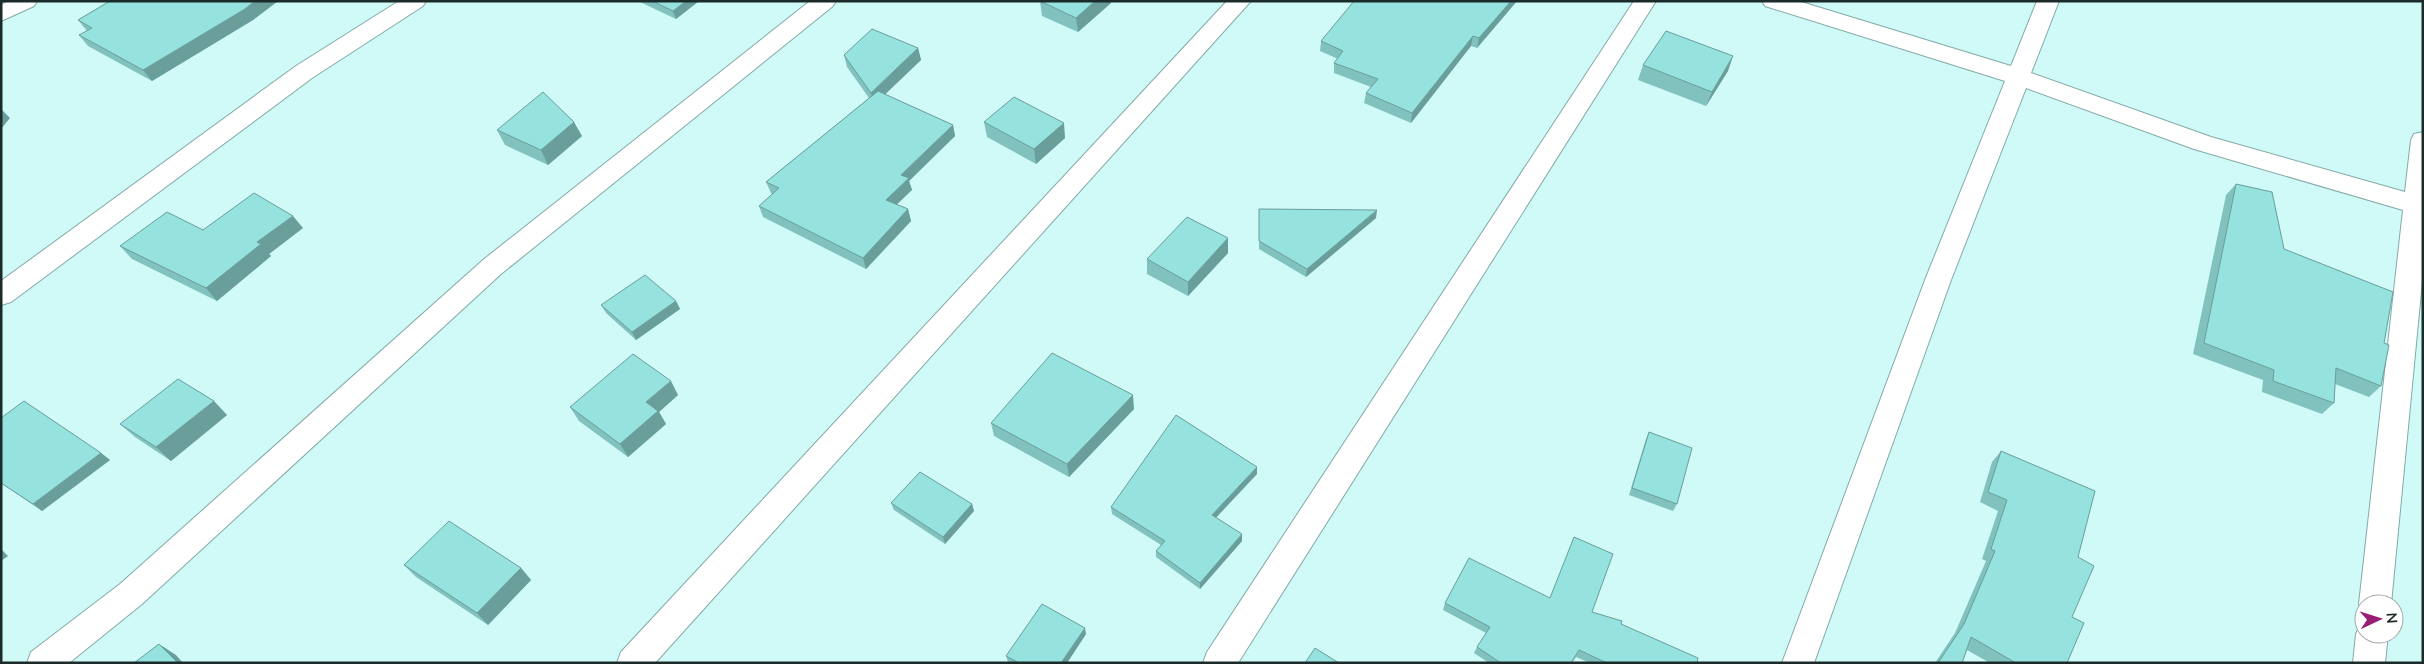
<svg xmlns="http://www.w3.org/2000/svg" width="2424" height="664" font-family="Lato,sans-serif">
<rect width="100%" height="100%" fill="#d0faf7"/>
<g fill="none" stroke-linecap="round" stroke-linejoin="round">
<g stroke="#82aaa7" stroke-width="2">
<path id="minor" d="M 8,1 L 37,1 L 34,6 L 1,21 L 1,5 Z
M 399,1 L 426,1 L 423,6 L 312,78 L 11,302 L 1,305 L 1,281 L 296,66 Z
M 810,1 L 836,1 L 833,6 L 501,274 L 142,604 L 69,663 L 27,663 L 31,652 L 120,584 L 483,260 Z
M 1227,1 L 1251,1 L 655,663 L 617,663 L 621,652 Z
M 1634,1 L 1656,1 L 1238,663 L 1203,663 L 1207,652 Z
M 1762,1 L 1798,1 L 2011,66 L 2037,1 L 2059,1 L 2031,73 L 2211,137 L 2405,192 L 2411,140 L 2414,134 L 2423,132 L 2423,271 L 2391,604 L 2364,604 L 2364,614 L 2359,604 L 2403,210 L 2194,149 L 2026,88 L 1951,280 L 1814,663 L 1782,663 L 1925,280 L 2005,81 L 1765,6 Z
M 2364,622 L 2364,634 L 2388,634 L 2385,663 L 2353,663 L 2356,634 L 2361,623 Z"/>
</g>
<use href="#minor" fill="#fff" fill-rule="evenodd"/>
</g>
<path fill="#81c2bf" d="M 110,1 L 278,1 L 253,20 L 152,81 L 88,46 L 79,35 L 87,31 L 78,20 Z
M 638,1 L 699,1 L 676,19 Z
M 1040,1 L 1111,3 L 1078,32 L 1042,16 Z
M 1517,1 L 1477,48 L 1471,46 L 1411,123 L 1364,103 L 1366,93 L 1371,87 L 1334,73 L 1334,63 L 1338,59 L 1320,51 L 1321,41 Z
M 918,48 L 921,60 L 885,94 L 953,125 L 955,136 L 909,181 L 912,190 L 896,204 L 908,209 L 911,221 L 866,269 L 763,217 L 759,206 L 772,194 L 771,193 L 766,182 L 869,98 L 847,67 L 844,55 Z
M 1643,65 L 1728,71 L 1706,106 L 1638,80 Z
M 984,122 L 1065,138 L 1036,164 L 987,137 Z
M 497,130 L 582,136 L 548,165 L 505,145 Z
M 2236,184 L 2284,249 L 2384,343 L 2381,386 L 2369,397 L 2335,384 L 2334,403 L 2322,414 L 2262,392 L 2263,380 L 2193,354 L 2226,195 Z
M 1259,217 L 1376,218 L 1306,277 L 1259,249 Z
M 303,228 L 269,254 L 271,256 L 217,301 L 132,259 L 120,246 L 203,230 Z
M 1228,238 L 1228,253 L 1188,296 L 1147,274 L 1147,259 Z
M 676,301 L 680,309 L 636,340 L 606,313 L 601,305 Z
M 678,395 L 659,412 L 666,424 L 628,457 L 579,421 L 570,407 Z
M 1134,409 L 1069,477 L 994,436 L 991,423 Z
M 227,415 L 171,461 L 135,437 L 120,424 Z
M 1,418 L 101,453 L 110,460 L 42,511 L 1,483 Z
M 1649,432 L 1677,504 L 1673,511 L 1629,495 L 1646,439 Z
M 2001,451 L 2078,557 L 2067,663 L 1990,663 L 1967,650 L 1962,663 L 1935,663 L 1955,633 L 1986,561 L 1982,559 L 1998,511 L 1980,502 L 1992,462 Z
M 1257,474 L 1216,517 L 1242,541 L 1200,589 L 1156,557 L 1156,551 L 1161,545 L 1112,514 L 1111,507 Z
M 891,503 L 972,504 L 974,511 L 945,544 L 894,510 Z
M 404,565 L 521,568 L 531,580 L 488,625 L 416,577 Z
M 1550,598 L 1592,612 L 1621,624 L 1697,663 L 1590,663 L 1576,657 L 1572,663 L 1489,663 L 1474,653 L 1477,647 L 1486,633 L 1443,610 L 1445,603 Z
M 1086,634 L 1067,663 L 1009,663 L 1008,662 L 1006,656 Z"/>
<path fill="#699e9b" d="M 255,1 L 278,1 L 253,20 L 152,81 L 143,70 Z
M 686,1 L 699,1 L 676,19 L 673,11 Z
M 1095,1 L 1111,1 L 1111,3 L 1078,32 L 1076,18 Z
M 1511,1 L 1517,1 L 1477,48 L 1479,38 Z
M 1473,36 L 1471,46 L 1411,123 L 1412,113 Z
M 918,48 L 921,60 L 874,105 L 871,93 Z
M 1733,56 L 1728,71 L 1706,106 L 1712,92 Z
M 1,109 L 10,118 L 1,129 Z
M 574,122 L 582,136 L 548,165 L 541,150 Z
M 1064,123 L 1065,138 L 1036,164 L 1034,149 Z
M 953,125 L 955,136 L 909,181 L 912,190 L 889,212 L 886,200 L 901,175 Z
M 908,209 L 911,221 L 866,269 L 863,258 Z
M 1377,210 L 1376,218 L 1306,277 L 1307,269 Z
M 293,216 L 303,228 L 269,254 L 271,256 L 217,301 L 206,288 L 257,242 Z
M 1228,238 L 1228,253 L 1188,296 L 1188,282 Z
M 676,301 L 680,309 L 636,340 L 632,332 Z
M 671,381 L 678,395 L 659,412 L 666,424 L 628,457 L 620,444 L 646,402 Z
M 1133,395 L 1134,409 L 1069,477 L 1067,464 Z
M 214,401 L 227,415 L 171,461 L 156,447 Z
M 101,453 L 110,460 L 42,511 L 33,504 Z
M 1257,467 L 1257,474 L 1212,522 L 1212,515 Z
M 972,504 L 974,511 L 945,544 L 943,537 Z
M 1242,534 L 1242,541 L 1200,589 L 1200,583 Z
M 1,549 L 8,556 L 1,561 Z
M 521,568 L 531,580 L 488,625 L 477,613 Z
M 1085,628 L 1086,634 L 1067,663 L 1061,663 Z
M 159,644 L 176,655 L 183,663 L 178,663 Z"/>
<path fill="#96e2de" stroke="#699e9b" d="M 110,1 L 255,1 L 245,9 L 143,70 L 79,35 L 92,28 L 78,20 Z
M 652,1 L 686,1 L 673,11 Z
M 1040,1 L 1095,1 L 1076,18 Z
M 1354,1 L 1511,1 L 1479,38 L 1473,36 L 1412,113 L 1366,93 L 1378,79 L 1334,63 L 1343,51 L 1321,41 Z
M 872,29 L 918,48 L 871,93 L 844,55 Z
M 1666,31 L 1733,56 L 1712,92 L 1643,65 Z
M 878,91 L 953,125 L 901,175 L 909,178 L 886,200 L 908,209 L 863,258 L 759,206 L 779,188 L 766,182 Z
M 543,92 L 574,122 L 541,150 L 497,130 Z
M 1014,97 L 1064,123 L 1034,149 L 984,122 Z
M 2236,184 L 2272,192 L 2284,249 L 2393,292 L 2384,343 L 2389,345 L 2381,386 L 2336,368 L 2334,403 L 2273,381 L 2274,370 L 2204,343 Z
M 254,193 L 293,216 L 257,242 L 261,244 L 206,288 L 120,246 L 167,212 L 203,230 Z
M 1259,209 L 1377,210 L 1307,269 L 1259,241 Z
M 1187,217 L 1228,238 L 1188,282 L 1147,259 Z
M 645,275 L 676,301 L 632,332 L 601,305 Z
M 1052,353 L 1133,395 L 1067,464 L 991,423 Z
M 633,354 L 671,381 L 646,402 L 658,411 L 620,444 L 570,407 Z
M 178,379 L 214,401 L 156,447 L 120,424 Z
M 24,401 L 101,453 L 33,504 L 1,483 L 1,418 Z
M 1176,415 L 1257,467 L 1212,515 L 1242,534 L 1200,583 L 1156,551 L 1165,541 L 1111,507 Z
M 1649,432 L 1692,448 L 1677,504 L 1632,488 Z
M 2001,451 L 2095,491 L 2078,557 L 2094,566 L 2072,617 L 2084,623 L 2067,663 L 2016,663 L 1971,637 L 1962,663 L 1938,663 L 1964,624 L 1995,551 L 1991,549 L 2007,500 L 1988,492 Z
M 920,472 L 972,504 L 943,537 L 891,503 Z
M 449,521 L 521,568 L 477,613 L 404,565 Z
M 1574,537 L 1613,554 L 1592,612 L 1622,621 L 1621,624 L 1698,658 L 1697,663 L 1607,663 L 1579,650 L 1571,663 L 1501,663 L 1477,647 L 1490,627 L 1445,603 L 1469,558 L 1550,598 Z
M 1042,604 L 1085,628 L 1061,663 L 1019,663 L 1006,656 Z
M 159,644 L 178,663 L 134,663 Z
M 1315,648 L 1339,663 L 1305,663 Z"/>
<rect width="2424" height="664" fill="none" stroke="#1b2b2a" stroke-width="5"/>
<g transform="translate(2379 619) rotate(86)"><circle r="24" fill="#ffffff" stroke="#a4aaaa"/>
<path d="M0-4L9 19L0 12L-9 19Z" fill="#9a1d75"/>
<text y="-8" font-size="14" font-weight="bold" text-anchor="middle" fill="#1b2b2a">N</text>
</g>
</svg>
